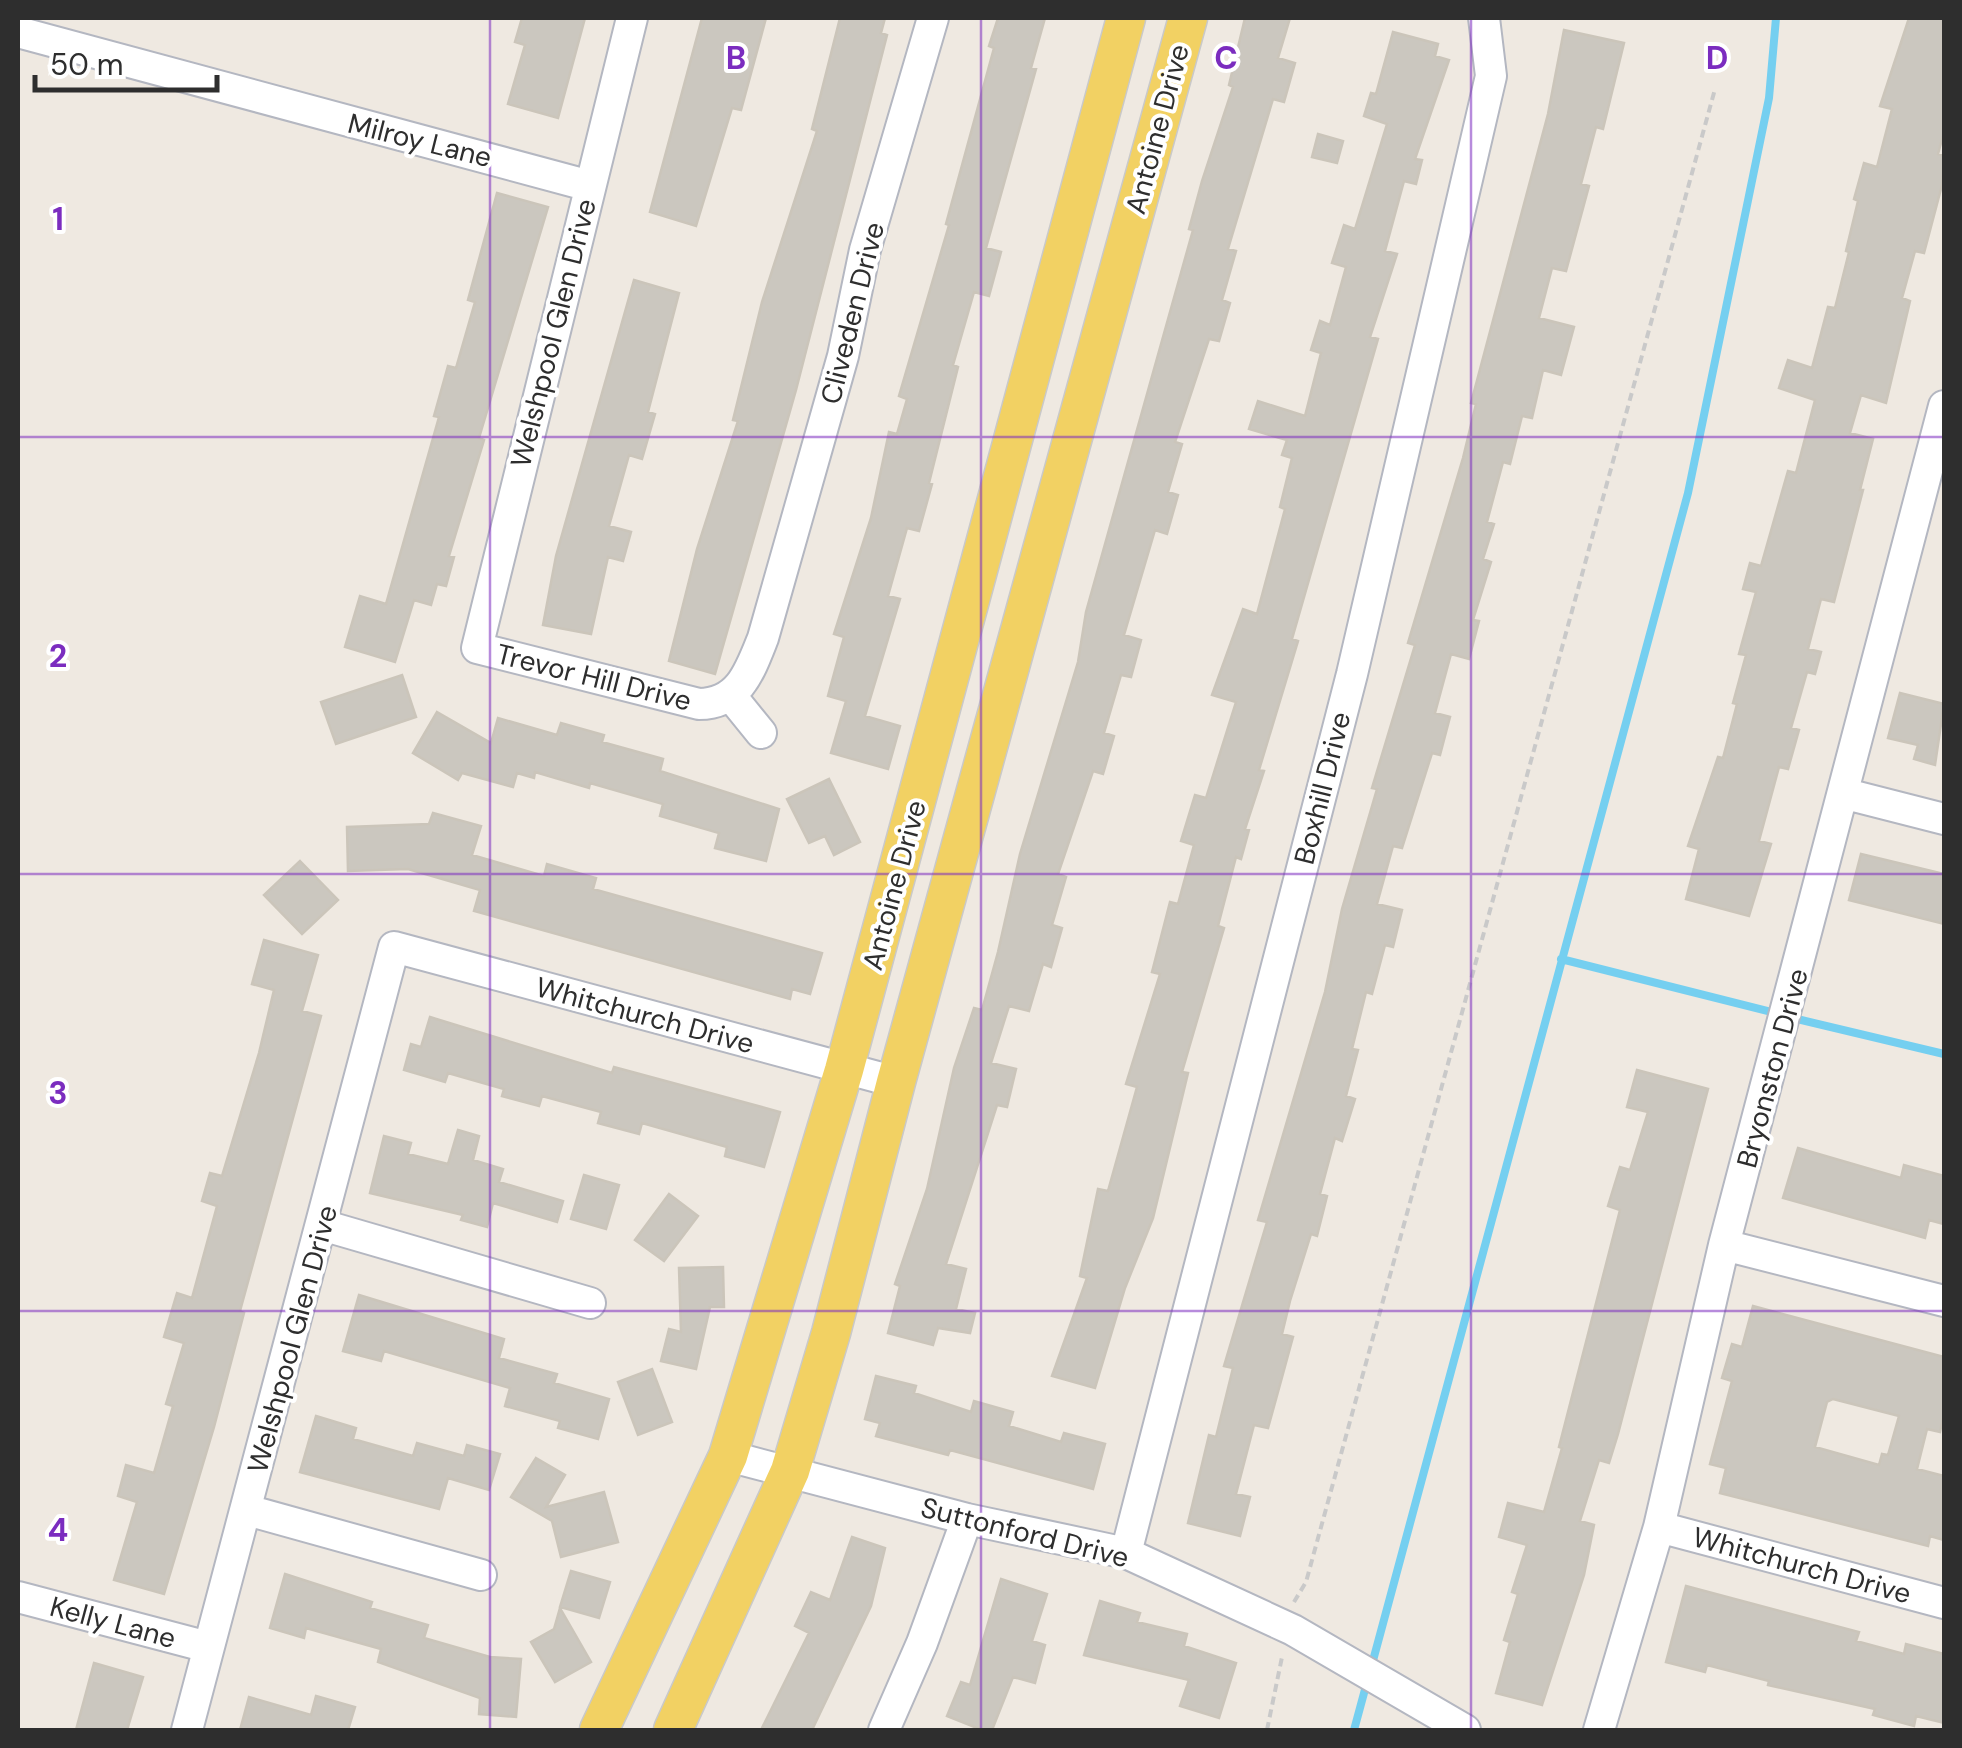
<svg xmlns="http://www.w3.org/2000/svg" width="1962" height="1748" font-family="'DM Sans',sans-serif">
<rect width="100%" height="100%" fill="#efe9e1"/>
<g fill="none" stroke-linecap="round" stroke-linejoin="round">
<path stroke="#75cff0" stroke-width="8" d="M 1561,959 L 1780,1014
M 1793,1018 L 1944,1054
M 1371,1668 L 1688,493 L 1769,98 L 1776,18
M 1354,1730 L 1367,1682"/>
</g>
<path fill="#cbc7bf" stroke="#cbc5ba" stroke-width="2.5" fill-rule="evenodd" d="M 522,18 L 585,18 L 558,118 L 508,104 L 525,45 L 515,42 Z
M 702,18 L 766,18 L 741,110 L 732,108 L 696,226 L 650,212 Z
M 840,18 L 885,18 L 881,33 L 887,35 L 796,390 L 715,674 L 669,661 L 697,549 L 738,421 L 733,420 L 762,302 L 817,131 L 812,129 Z
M 998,18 L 1045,18 L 1031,68 L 1036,69 L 986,248 L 1001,252 L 989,296 L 974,292 L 953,365 L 958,367 L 929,483 L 932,484 L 919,531 L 907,528 L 888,596 L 900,599 L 865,716 L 900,726 L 888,769 L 831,753 L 846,701 L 828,696 L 844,637 L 834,634 L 871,518 L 889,432 L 897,434 L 907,399 L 899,396 L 949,225 L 946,224 L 994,48 L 989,46 Z
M 1245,18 L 1290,18 L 1278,58 L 1295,63 L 1284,102 L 1273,99 L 1228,249 L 1236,251 L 1222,300 L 1230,303 L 1219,341 L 1209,339 L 1175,442 L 1182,444 L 1168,492 L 1178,495 L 1167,534 L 1155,530 L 1124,635 L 1141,640 L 1131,677 L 1121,675 L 1104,733 L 1114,736 L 1103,774 L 1093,771 L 1058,874 L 1066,877 L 1052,925 L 1062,928 L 1051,967 L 1043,964 L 1029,1011 L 1009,1006 L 991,1063 L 1016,1069 L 1007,1107 L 997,1105 L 946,1264 L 966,1269 L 956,1309 L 975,1313 L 970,1333 L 938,1328 L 933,1345 L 888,1333 L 900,1286 L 895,1284 L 927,1189 L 954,1068 L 974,1008 L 982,1010 L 998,952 L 1020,854 L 1078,662 L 1086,612 L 1193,230 L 1189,229 L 1202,181 L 1233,87 L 1229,85 Z
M 1909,18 L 1944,18 L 1944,132 L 1938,154 L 1944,156 L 1942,185 L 1924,253 L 1915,251 L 1902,298 L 1910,301 L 1886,403 L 1861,395 L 1850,433 L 1873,439 L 1860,490 L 1863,490 L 1834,602 L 1821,599 L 1808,649 L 1821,652 L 1815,674 L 1807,672 L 1791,728 L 1799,730 L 1788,769 L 1779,767 L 1759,841 L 1771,844 L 1749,916 L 1686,899 L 1699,849 L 1688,846 L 1718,757 L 1723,758 L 1737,704 L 1733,703 L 1746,655 L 1739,654 L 1756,592 L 1743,589 L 1750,563 L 1761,566 L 1788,471 L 1796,473 L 1815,400 L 1779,388 L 1788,360 L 1812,368 L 1828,307 L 1835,308 L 1849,252 L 1846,251 L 1858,201 L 1854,199 L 1864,163 L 1877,167 L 1892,109 L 1880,106 Z
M 1564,30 L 1624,43 L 1603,129 L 1596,127 L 1581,184 L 1589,186 L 1566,271 L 1552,268 L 1539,318 L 1574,327 L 1561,375 L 1543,370 L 1532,418 L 1522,416 L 1510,464 L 1503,462 L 1487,522 L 1494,524 L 1483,559 L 1491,562 L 1473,620 L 1479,621 L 1469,659 L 1451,654 L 1435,713 L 1450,717 L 1440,755 L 1432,753 L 1402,848 L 1393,846 L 1377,904 L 1402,910 L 1393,947 L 1385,945 L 1372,994 L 1366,992 L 1352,1049 L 1358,1050 L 1346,1096 L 1355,1099 L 1342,1141 L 1335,1138 L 1320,1194 L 1327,1196 L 1317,1236 L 1311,1234 L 1290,1301 L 1282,1334 L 1293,1337 L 1281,1381 L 1268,1428 L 1254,1425 L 1236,1494 L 1250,1497 L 1240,1536 L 1188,1523 L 1209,1435 L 1216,1437 L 1233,1368 L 1224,1366 L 1267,1222 L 1258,1220 L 1325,992 L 1342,909 L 1377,789 L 1372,788 L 1415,645 L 1408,643 L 1463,458 L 1476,404 L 1471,403 L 1548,114 Z
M 1393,32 L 1438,44 L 1435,56 L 1449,60 L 1415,159 L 1422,160 L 1416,184 L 1404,181 L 1385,251 L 1397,254 L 1370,337 L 1378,339 L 1292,639 L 1298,641 L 1259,770 L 1264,771 L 1245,829 L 1249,830 L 1241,859 L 1236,857 L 1218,926 L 1224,928 L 1182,1072 L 1188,1073 L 1153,1218 L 1125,1288 L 1095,1388 L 1052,1376 L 1087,1278 L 1080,1276 L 1098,1189 L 1108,1191 L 1137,1087 L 1126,1084 L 1160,974 L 1152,972 L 1170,902 L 1178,904 L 1194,845 L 1181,841 L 1195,795 L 1206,798 L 1236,702 L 1212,695 L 1243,609 L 1257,614 L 1285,509 L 1280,507 L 1292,458 L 1282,455 L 1287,440 L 1249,429 L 1258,401 L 1305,416 L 1321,353 L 1311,350 L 1320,321 L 1330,325 L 1346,267 L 1332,263 L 1344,225 L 1355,229 L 1387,124 L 1364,116 L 1371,93 L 1376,94 Z
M 1318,134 L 1343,141 L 1337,163 L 1312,157 Z
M 497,193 L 548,207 L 479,438 L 484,440 L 449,556 L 454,557 L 446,586 L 437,584 L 431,605 L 414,600 L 395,662 L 345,647 L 360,596 L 386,604 L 439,417 L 434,416 L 448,366 L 456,368 L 475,302 L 468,300 Z
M 634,280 L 679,293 L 648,412 L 655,414 L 642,459 L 629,455 L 609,526 L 631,532 L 623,561 L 608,557 L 591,634 L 543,625 L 556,556 Z
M 402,675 L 416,717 L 336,744 L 321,702 Z
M 1900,693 L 1944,704 L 1935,765 L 1914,759 L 1918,745 L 1888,738 Z
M 437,712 L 491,743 L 498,718 L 557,735 L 561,723 L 604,735 L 602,742 L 663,759 L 660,771 L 779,809 L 766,861 L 715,848 L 719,833 L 660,816 L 663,804 L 590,783 L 589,788 L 535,772 L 534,778 L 517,773 L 513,787 L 462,773 L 458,780 L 413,753 Z
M 829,779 L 860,842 L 834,855 L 825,836 L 809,843 L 787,799 Z
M 433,813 L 481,826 L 472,855 L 544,876 L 547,864 L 596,878 L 593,889 L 822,953 L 810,994 L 792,989 L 790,999 L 474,911 L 480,890 L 408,869 L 348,871 L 347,827 L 429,824 Z
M 1861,854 L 1944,874 L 1944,924 L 1849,900 Z
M 300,861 L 338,900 L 302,934 L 264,895 Z
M 264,940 L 318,955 L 302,1011 L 321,1016 L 240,1311 L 244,1313 L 214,1427 L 164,1594 L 114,1580 L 137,1502 L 118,1496 L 126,1465 L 154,1473 L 173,1406 L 166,1404 L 184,1343 L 164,1337 L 177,1293 L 192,1298 L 217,1206 L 202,1201 L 210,1173 L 222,1176 L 259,1053 L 274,990 L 252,984 Z
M 430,1017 L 612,1073 L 614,1067 L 780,1112 L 764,1167 L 725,1156 L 727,1147 L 642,1123 L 639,1134 L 598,1123 L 601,1112 L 542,1096 L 539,1106 L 502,1096 L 504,1089 L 448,1073 L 445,1082 L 404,1070 L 411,1044 L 421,1047 Z
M 1637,1070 L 1708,1089 L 1618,1434 L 1609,1463 L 1599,1460 L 1580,1521 L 1594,1525 L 1584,1575 L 1542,1705 L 1496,1693 L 1510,1642 L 1504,1640 L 1518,1594 L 1512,1592 L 1527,1545 L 1499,1537 L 1508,1503 L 1544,1512 L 1562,1448 L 1559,1447 L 1620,1210 L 1608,1206 L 1620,1167 L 1630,1170 L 1648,1112 L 1627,1107 Z
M 458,1130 L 479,1136 L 473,1160 L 503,1169 L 499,1182 L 563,1201 L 557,1222 L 493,1203 L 487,1227 L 461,1220 L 463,1215 L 370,1193 L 384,1136 L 411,1143 L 408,1154 L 448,1164 Z
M 1798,1148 L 1901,1178 L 1904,1165 L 1944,1176 L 1944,1224 L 1929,1220 L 1925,1238 L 1783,1198 Z
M 584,1175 L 619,1185 L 606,1229 L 571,1219 Z
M 669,1194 L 698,1216 L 664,1261 L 635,1240 Z
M 723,1267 L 724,1307 L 710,1307 L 696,1369 L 661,1361 L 669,1329 L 681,1332 L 679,1268 Z
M 359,1295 L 504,1339 L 499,1358 L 557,1374 L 554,1383 L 609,1399 L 598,1439 L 558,1428 L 560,1421 L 505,1406 L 510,1388 L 384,1351 L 381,1361 L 343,1351 Z
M 1753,1306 L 1944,1357 L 1944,1414 L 1940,1432 L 1927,1429 L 1917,1469 L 1944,1476 L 1944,1540 L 1930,1536 L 1928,1546 L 1720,1493 L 1726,1468 L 1710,1464 L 1732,1381 L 1722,1378 L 1732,1344 L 1742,1347 ZM 1833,1399 L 1899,1416 L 1888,1455 L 1882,1454 L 1879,1465 L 1815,1447 L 1827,1402 Z
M 652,1369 L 672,1422 L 638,1435 L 618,1382 Z
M 876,1376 L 916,1386 L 914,1393 L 971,1412 L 974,1401 L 1013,1412 L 1009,1426 L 1061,1442 L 1064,1433 L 1105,1444 L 1093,1489 L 950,1450 L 948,1455 L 876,1436 L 880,1423 L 865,1419 Z
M 316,1416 L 356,1428 L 353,1439 L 413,1456 L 417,1443 L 464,1456 L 467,1445 L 500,1454 L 489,1490 L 448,1478 L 439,1509 L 300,1472 Z
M 536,1458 L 565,1475 L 546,1507 L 604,1492 L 618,1542 L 561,1557 L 552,1521 L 511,1497 Z
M 852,1537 L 885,1548 L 871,1606 L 812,1730 L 761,1730 L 809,1633 L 795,1626 L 811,1592 L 830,1600 Z
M 571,1571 L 610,1582 L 599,1618 L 560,1607 Z
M 285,1574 L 372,1602 L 370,1608 L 428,1625 L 424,1638 L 490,1657 L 521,1659 L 516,1717 L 479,1714 L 480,1698 L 378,1662 L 381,1649 L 306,1628 L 304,1638 L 270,1628 Z
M 1001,1579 L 1047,1594 L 1032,1641 L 1045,1645 L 1035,1683 L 1013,1677 L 992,1730 L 982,1730 L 947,1716 L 961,1682 L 970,1685 Z
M 1686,1586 L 1859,1632 L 1856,1641 L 1904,1654 L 1906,1644 L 1944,1654 L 1944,1723 L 1916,1716 L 1914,1726 L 1873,1715 L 1875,1709 L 1768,1685 L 1769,1681 L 1707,1665 L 1705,1672 L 1666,1662 Z
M 1100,1601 L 1140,1613 L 1137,1622 L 1187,1634 L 1184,1646 L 1236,1663 L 1219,1718 L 1180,1706 L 1189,1680 L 1084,1655 Z
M 560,1608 L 591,1662 L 555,1682 L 531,1642 L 554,1629 Z
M 94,1663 L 143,1677 L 127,1730 L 76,1730 Z
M 316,1696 L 355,1707 L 348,1730 L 240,1730 L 249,1697 L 311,1715 Z"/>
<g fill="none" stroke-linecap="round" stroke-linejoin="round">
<g stroke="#b4b7c1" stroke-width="34">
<path id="minor" d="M 632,18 L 477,648 L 699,704 C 739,704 750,671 763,638 L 843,356 L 865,250 L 933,18
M 18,32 L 590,186
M 731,696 L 761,733
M 1846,794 L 1944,819
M 322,1225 L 590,1303
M 1724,1245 L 1944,1301
M 728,1456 L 967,1519 L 1126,1553 L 1293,1630 L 1465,1730
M 247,1510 L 481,1575
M 1659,1527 L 1944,1603
M 1126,1553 L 1352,674 L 1491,76 L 1484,18
M 18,1597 L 208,1647
M 187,1730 L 394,947 L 896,1082
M 884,1730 L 922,1643 L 967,1519
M 1599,1730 L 1659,1527 L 1724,1245 L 1944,406"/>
</g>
<g stroke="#c9c9c9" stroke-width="41">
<path id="major" d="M 599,1730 L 728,1456 L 844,1070 L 1126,18
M 673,1730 L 790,1471 L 831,1333 L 896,1082 L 1188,18"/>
</g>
<path stroke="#c9c9c9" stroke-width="4" stroke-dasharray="8 5" stroke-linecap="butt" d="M 1294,1602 L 1306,1582 L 1715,89
M 1267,1730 L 1282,1657"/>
<use href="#minor" stroke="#fff" stroke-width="30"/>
<use href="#major" stroke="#f2d163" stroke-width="38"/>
</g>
<path fill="none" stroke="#7b2cbf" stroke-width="2.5" stroke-opacity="0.55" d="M 490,18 L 490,1730M 981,18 L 981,1730M 1471,18 L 1471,1730M 18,437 L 1944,437M 18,874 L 1944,874M 18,1311 L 1944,1311"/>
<g text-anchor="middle" stroke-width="8" stroke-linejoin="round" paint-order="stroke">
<g font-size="28" fill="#2e2e2e" stroke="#fff">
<text transform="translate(1157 129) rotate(-75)" y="10">Antoine Drive</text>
<text transform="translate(420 140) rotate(14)" y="10">Milroy Lane</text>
<text transform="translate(852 313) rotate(-76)" y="10">Cliveden Drive</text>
<text transform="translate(553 333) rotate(-76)" y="10">Welshpool Glen Drive</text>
<text transform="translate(594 677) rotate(14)" y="10">Trevor Hill Drive</text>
<text transform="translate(1322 788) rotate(-76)" y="10">Boxhill Drive</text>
<text transform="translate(894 885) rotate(-75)" y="10">Antoine Drive</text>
<text transform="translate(645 1015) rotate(15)" y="10">Whitchurch Drive</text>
<text transform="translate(1772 1068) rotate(-75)" y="10">Bryonston Drive</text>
<text transform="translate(292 1339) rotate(-75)" y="10">Welshpool Glen Drive</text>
<text transform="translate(1025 1532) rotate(14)" y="10">Suttonford Drive</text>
<text transform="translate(1802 1565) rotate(15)" y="10">Whitchurch Drive</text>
<text transform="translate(113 1622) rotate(15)" y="10">Kelly Lane</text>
</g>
</g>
<g font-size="32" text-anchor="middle" font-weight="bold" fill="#7b2cbf" stroke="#fff" stroke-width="8" stroke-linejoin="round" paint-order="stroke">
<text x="736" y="69">B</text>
<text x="1226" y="69">C</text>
<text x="1717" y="69">D</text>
<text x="58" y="230">1</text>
<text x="58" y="667">2</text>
<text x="58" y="1104">3</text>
<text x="58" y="1541">4</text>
</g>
<rect width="1962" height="1748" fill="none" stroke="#2e2e2e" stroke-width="40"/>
<path d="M35 75v15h182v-15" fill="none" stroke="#2e2e2e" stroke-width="5"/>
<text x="50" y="75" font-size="30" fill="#2e2e2e" stroke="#ffffff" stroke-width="8" paint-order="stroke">50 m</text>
</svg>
